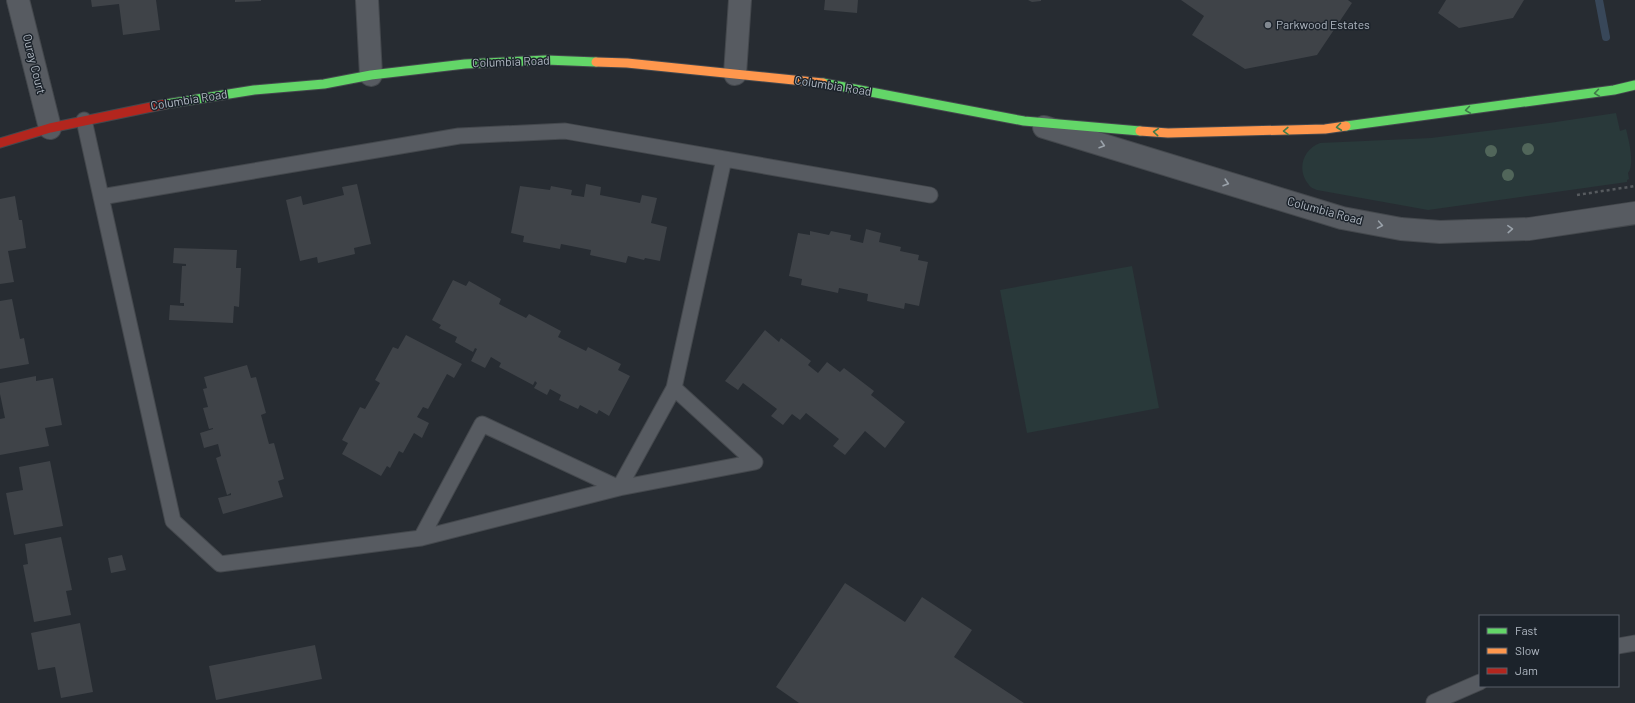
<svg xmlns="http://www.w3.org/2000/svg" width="1635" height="703" font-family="Barlow,sans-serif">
<rect width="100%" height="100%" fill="#272c32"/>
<path fill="#29393a" d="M 1616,113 L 1620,131 L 1626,129 C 1629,141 1635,165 1628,173 L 1629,179 L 1627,180 L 1627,182 L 1428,210 L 1317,190 C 1314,189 1310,187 1309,185 C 1296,170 1303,149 1320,143 L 1431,138 L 1549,123 Z
M 1132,266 L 1159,408 L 1027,433 L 1000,290 Z"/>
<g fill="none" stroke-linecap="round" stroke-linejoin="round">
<path stroke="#384759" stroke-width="8" d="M 1599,0 L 1606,37"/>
</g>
<path fill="#3f4348" d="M 91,0 L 156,0 L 160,30 L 123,35 L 119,4 L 92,7 Z
M 235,0 L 261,0 L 261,1 L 235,2 Z
M 825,0 L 858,0 L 857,13 L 824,10 Z
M 1028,0 L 1041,0 L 1041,1 L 1032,2 Z
M 1181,0 L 1348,0 L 1352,3 L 1317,55 L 1245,69 L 1192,35 L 1204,16 Z
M 1446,0 L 1524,0 L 1513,18 L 1459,28 L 1438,13 Z
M 357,184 L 371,244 L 354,248 L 355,254 L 318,263 L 317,257 L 300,261 L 286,200 L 301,196 L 303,205 L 344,195 L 342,187 Z
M 586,184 L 601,187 L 600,195 L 640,203 L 642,195 L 657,198 L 651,223 L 667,227 L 660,261 L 645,258 L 644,260 L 628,256 L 626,263 L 590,255 L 591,250 L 561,244 L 560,249 L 523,242 L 524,236 L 511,233 L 520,186 L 550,190 L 551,186 L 572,190 L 571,195 L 584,197 Z
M 15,196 L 19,220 L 22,220 L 26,248 L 8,251 L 14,282 L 0,284 L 0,199 Z
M 866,229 L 881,233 L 879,242 L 901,247 L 900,251 L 919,255 L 918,260 L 928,262 L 919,306 L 905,303 L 904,309 L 867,301 L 868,294 L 839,288 L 838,293 L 801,285 L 802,279 L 789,276 L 798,233 L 810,235 L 810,231 L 829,235 L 831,231 L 851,235 L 850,240 L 863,243 Z
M 174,248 L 237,250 L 236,268 L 241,268 L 239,307 L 234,306 L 233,323 L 169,320 L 170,305 L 184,306 L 184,303 L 180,303 L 182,266 L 186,266 L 186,264 L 173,263 Z
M 453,280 L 466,286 L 469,281 L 501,299 L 499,304 L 526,318 L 529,314 L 561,331 L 558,337 L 586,351 L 588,347 L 621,364 L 618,370 L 630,376 L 609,416 L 599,410 L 597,414 L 580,405 L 578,409 L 559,400 L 561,395 L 550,389 L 547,395 L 534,388 L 537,383 L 535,381 L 533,385 L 499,367 L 501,363 L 491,357 L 485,368 L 471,361 L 477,349 L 475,348 L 473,352 L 455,342 L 457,337 L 439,328 L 441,325 L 432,320 Z
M 12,299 L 20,339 L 24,338 L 29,364 L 0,369 L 0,301 Z
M 765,330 L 779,342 L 781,338 L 811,361 L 808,365 L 818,373 L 827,362 L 840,372 L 844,368 L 874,391 L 871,395 L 905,422 L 885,448 L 865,431 L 845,455 L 833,446 L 839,439 L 806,413 L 800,420 L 792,414 L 783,425 L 771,416 L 777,409 L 743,383 L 738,390 L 725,381 Z
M 406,335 L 462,364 L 454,378 L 447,374 L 428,409 L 423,407 L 417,417 L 429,423 L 422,438 L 414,433 L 403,453 L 399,451 L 390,468 L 387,466 L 381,476 L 342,454 L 348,443 L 342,440 L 360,407 L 365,409 L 380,383 L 375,380 L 393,347 L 398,349 Z
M 247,365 L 251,378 L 256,377 L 266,413 L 261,415 L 269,444 L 274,443 L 284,479 L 278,481 L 283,497 L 223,514 L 218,498 L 231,495 L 231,493 L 227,495 L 216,458 L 221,456 L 218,444 L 204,448 L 200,433 L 213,429 L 213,428 L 209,429 L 203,408 L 208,407 L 203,389 L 207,388 L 204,377 Z
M 36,376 L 36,381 L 53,378 L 62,425 L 45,428 L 49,446 L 0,455 L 0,419 L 5,418 L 0,394 L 0,383 Z
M 50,461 L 63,526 L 14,535 L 6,493 L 23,490 L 19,467 Z
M 61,537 L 72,590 L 66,591 L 71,615 L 34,622 L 23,565 L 28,564 L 25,544 Z
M 122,555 L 126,570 L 111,573 L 108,558 Z
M 845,583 L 905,622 L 922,597 L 972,630 L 954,657 L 1024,703 L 799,703 L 776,687 Z
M 80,623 L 93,692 L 61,698 L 55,667 L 38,670 L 31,633 Z
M 315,645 L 322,679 L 216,700 L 209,666 Z"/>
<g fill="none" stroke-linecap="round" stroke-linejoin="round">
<g stroke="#44484d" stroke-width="17">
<path id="lane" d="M 84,120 L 173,521 L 220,564 L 421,538 L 619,488 L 755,462 L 674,388
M 101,197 L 459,136 L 565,131 L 930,195
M 421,538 L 482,424 L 619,488 L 674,388 L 724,159
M 1618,646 L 1635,643
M 1434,702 L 1480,682"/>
</g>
<g stroke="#44484d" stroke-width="24">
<path id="street" d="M 18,0 L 50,128
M 367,0 L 371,75
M 735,74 L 740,0
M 1044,127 L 1342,218 L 1401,229 L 1440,232 L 1529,229 L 1635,213"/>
</g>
<g stroke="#44484d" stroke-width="11">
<path id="fast" d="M 823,83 L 1024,121 L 1140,131
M 166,104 L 254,90 L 324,84 L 371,75 L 465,64 L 546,60 L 596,62
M 1346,126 L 1614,90 L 1635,85"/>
</g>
<g stroke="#44484d" stroke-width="11">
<path id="slow" d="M 596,62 L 627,63 L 823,83
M 1140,131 L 1168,133 L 1325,129 L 1346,126"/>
</g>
<g stroke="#44484d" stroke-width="11">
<path id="jam" d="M 0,143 L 50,128 L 166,104"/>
</g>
<path stroke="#565a5e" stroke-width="2.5" stroke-dasharray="3 3" stroke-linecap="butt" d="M 1577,195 L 1635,186"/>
<use href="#lane" stroke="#575b61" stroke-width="15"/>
<use href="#street" stroke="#575b61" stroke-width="22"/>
<use href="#fast" stroke="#63d668" stroke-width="9"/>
<use href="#slow" stroke="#ff974d" stroke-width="9"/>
<use href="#jam" stroke="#b3261e" stroke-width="9"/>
</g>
<g fill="#51665a">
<circle cx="1528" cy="149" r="6"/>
<circle cx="1491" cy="151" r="6"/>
<circle cx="1508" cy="175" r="6"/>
</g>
<defs><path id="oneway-chevron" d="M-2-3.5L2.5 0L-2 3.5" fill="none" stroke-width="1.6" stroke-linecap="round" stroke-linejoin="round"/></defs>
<g stroke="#407c4a">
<use href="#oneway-chevron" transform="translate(1597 93) rotate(172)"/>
<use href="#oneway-chevron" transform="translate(1468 110) rotate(172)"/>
<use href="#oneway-chevron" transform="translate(1339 127) rotate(173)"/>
<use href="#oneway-chevron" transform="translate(1286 131) rotate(178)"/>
<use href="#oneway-chevron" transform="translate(1156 132) rotate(-175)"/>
</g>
<g stroke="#9aa2aa">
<use href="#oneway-chevron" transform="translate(1102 145) rotate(17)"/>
<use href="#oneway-chevron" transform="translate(1226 183) rotate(17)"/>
<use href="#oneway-chevron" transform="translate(1380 225) rotate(10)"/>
<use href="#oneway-chevron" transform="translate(1510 229) rotate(-3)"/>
</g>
<circle fill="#818890" stroke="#1c232b" stroke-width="1.5" cx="1268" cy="25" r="4"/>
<g text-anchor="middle" stroke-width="3" stroke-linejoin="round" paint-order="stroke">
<g font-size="12" fill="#b1b9c3" stroke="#1c232b" text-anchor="start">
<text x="1276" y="29">Parkwood Estates</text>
</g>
<g font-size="12" fill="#b1b9c3" stroke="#1c232b">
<text transform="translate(511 62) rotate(-2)" y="4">Columbia Road</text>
<text transform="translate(34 64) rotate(76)" y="4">Ouray Court</text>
<text transform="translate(833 86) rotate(9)" y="4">Columbia Road</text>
<text transform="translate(189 100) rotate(-9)" y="4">Columbia Road</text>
<text transform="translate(1325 211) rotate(15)" y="4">Columbia Road</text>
</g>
</g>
<rect x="1479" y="615" width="140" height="72" fill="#1c232b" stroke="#585f68"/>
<rect x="1487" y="628" width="20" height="6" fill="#63d668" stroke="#585f68"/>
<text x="1515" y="635" font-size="12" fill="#b1b9c3">Fast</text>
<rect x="1487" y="648" width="20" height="6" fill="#ff974d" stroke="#585f68"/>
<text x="1515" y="655" font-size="12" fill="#b1b9c3">Slow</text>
<rect x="1487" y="668" width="20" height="6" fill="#b3261e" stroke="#585f68"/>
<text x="1515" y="675" font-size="12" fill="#b1b9c3">Jam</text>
</svg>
